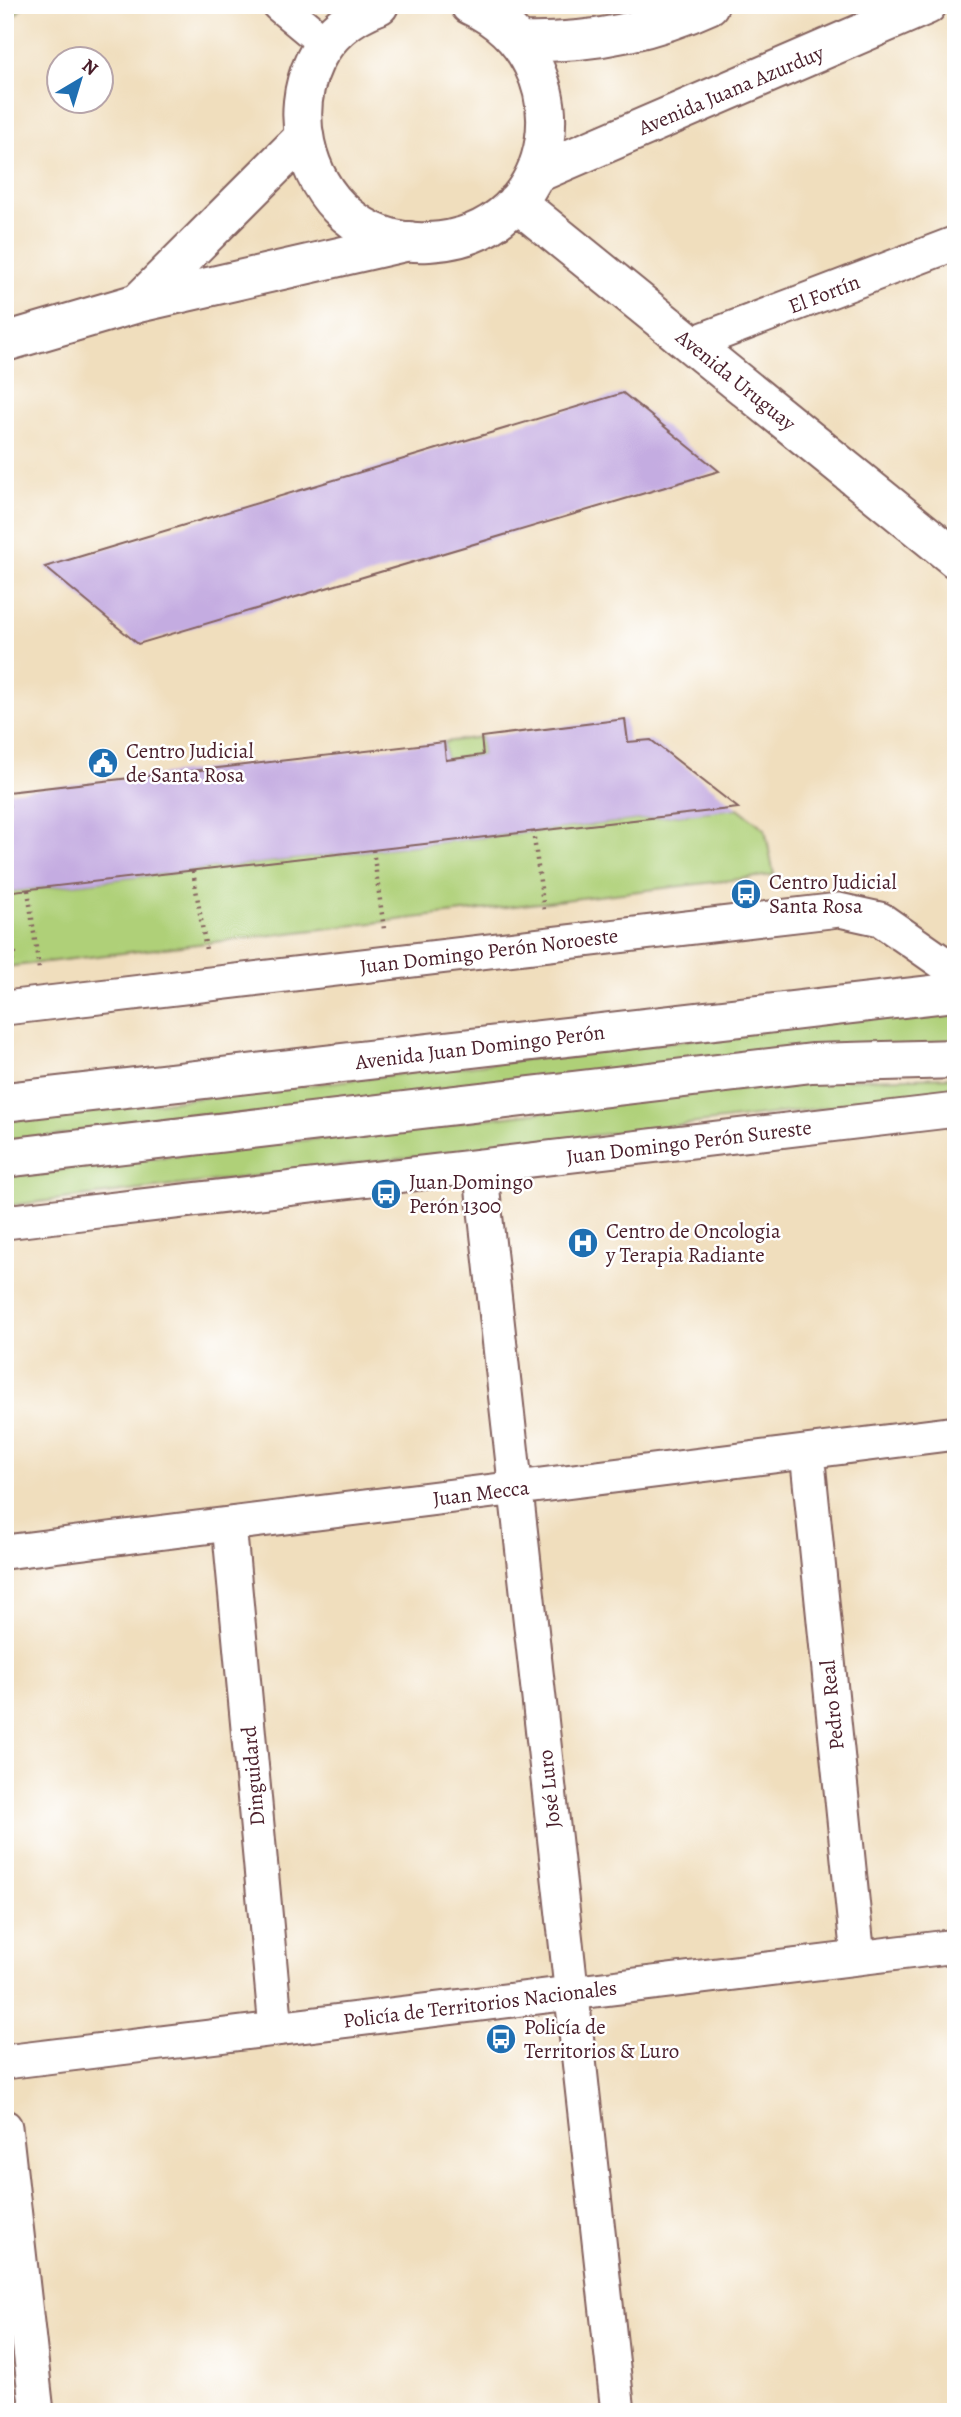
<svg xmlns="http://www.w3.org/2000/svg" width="961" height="2417" font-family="Alegreya,serif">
<rect width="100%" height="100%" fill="#fff"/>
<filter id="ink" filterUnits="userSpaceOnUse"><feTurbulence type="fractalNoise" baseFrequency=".0143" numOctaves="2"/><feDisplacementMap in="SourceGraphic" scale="14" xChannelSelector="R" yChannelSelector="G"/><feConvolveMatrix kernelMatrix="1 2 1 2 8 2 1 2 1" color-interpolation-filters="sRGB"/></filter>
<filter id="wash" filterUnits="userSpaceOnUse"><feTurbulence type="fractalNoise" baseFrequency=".00686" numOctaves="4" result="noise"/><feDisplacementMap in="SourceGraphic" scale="28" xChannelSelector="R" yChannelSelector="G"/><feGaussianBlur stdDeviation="1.57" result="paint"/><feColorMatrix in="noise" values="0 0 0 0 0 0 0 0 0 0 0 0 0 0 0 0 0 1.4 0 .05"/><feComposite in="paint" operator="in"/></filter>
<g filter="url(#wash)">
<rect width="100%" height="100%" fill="#f0debd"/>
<path fill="#afd078" stroke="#7c7852" stroke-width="2" d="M 5,5 L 24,5 L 5,28 Z
M 481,737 L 483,755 L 446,760 L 444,742 Z
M 738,808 L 765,829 L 774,875 L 5,967 L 5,892 Z
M 956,1008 L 956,1042 L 5,1141 L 5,1121 Z
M 956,1077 L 956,1092 L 5,1206 L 5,1176 L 811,1080 Z"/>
<g id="blocks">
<path fill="#c4ace1" d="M 623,393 L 719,471 L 138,644 L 45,567 Z
M 625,719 L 628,742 L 651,740 L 738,808 L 5,892 L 5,813 L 10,813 L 8,792 L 444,742 L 446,760 L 483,755 L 481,737 Z"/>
</g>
</g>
<g filter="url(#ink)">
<use href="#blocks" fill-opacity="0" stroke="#84625e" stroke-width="2"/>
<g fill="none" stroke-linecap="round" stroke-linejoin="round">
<g stroke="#84625e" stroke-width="37">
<path id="minor" d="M 279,5 L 326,44
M 691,344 L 956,243
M 5,1008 L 839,910 L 880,919 L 956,972
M 480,1166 L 618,2412
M 5,1222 L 956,1110
M 807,1452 L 858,1958
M 229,1524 L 276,2029
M 5,1552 L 956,1433
M 5,2062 L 956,1946
M 5,2127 L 37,2412"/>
</g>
<g stroke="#84625e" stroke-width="42">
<path id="tertiary" d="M 138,303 L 303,138
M 5,342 L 138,303 L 409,241"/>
</g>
<g stroke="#84625e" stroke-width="42">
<path id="secondary" d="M 379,5 C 251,51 294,249 429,242 C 563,236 589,60 470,5
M 519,42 C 587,44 648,33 709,5
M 535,174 L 927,5
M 516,202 L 956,559"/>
</g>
<g stroke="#84625e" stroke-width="42">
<path id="primary" d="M 5,1102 L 956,992
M 5,1158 L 812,1063 L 956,1059"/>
</g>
<path stroke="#84625e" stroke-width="4.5" stroke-dasharray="2 5" stroke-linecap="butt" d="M 533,831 L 544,910
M 373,850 L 384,929
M 193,871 L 206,950
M 28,890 L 39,969
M 5,934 L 15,953 L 9,971"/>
<use href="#minor" stroke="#fff" stroke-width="33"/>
<use href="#tertiary" stroke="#fff" stroke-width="38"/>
<use href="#secondary" stroke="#fff" stroke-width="38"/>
<use href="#primary" stroke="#fff" stroke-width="38"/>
</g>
</g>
<defs>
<g id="civic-disc" transform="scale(1.575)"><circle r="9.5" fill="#1f6fb2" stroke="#fff"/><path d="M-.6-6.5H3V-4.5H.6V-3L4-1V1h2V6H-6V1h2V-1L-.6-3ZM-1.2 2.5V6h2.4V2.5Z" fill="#fff"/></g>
<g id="bus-disc" transform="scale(1.575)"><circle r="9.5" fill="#1f6fb2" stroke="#fff"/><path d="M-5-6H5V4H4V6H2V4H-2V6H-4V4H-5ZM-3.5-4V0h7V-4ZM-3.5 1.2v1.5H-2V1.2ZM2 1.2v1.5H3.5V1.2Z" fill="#fff"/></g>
<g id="hospital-disc" transform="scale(1.575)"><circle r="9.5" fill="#1f6fb2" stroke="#fff"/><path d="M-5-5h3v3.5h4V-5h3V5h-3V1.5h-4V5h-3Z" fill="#fff"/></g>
</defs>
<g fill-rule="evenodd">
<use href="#civic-disc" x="103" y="763"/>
<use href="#bus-disc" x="746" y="894"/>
<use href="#bus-disc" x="386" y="1194"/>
<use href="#hospital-disc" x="583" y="1243"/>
<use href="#bus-disc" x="501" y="2039"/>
</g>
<g text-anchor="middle" stroke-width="5" stroke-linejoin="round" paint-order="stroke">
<g font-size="21" fill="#4a1f2b" stroke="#fff">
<text transform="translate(731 90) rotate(-23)" y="7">Avenida Juana Azurduy</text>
<text transform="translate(824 294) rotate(-21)" y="7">El Fortín</text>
<text transform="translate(736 380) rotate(39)" y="7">Avenida Uruguay</text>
<text transform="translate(489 951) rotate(-7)" y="7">Juan Domingo Perón Noroeste</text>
<text transform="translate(480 1047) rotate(-7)" y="7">Avenida Juan Domingo Perón</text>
<text transform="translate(689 1142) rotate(-7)" y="7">Juan Domingo Perón Sureste</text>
<text transform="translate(481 1493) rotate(-7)" y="7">Juan Mecca</text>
<text transform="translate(832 1705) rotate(-96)" y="7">Pedro Real</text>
<text transform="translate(253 1776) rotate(-95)" y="7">Dinguidard</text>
<text transform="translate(549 1789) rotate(-96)" y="7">José Luro</text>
<text transform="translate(480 2004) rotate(-7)" y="7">Policía de Territorios Nacionales</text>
</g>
<g font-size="21" fill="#4a1f2b" stroke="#fff" text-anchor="start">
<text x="126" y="758">Centro Judicial<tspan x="126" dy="24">de Santa Rosa</tspan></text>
<text x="769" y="889">Centro Judicial<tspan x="769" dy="24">Santa Rosa</tspan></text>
<text x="409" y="1189">Juan Domingo<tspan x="409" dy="24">Perón 1300</tspan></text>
<text x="606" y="1238">Centro de Oncologia<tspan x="606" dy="24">y Terapia Radiante</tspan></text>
<text x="524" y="2034">Policía de<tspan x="524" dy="24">Territorios &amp; Luro</tspan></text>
</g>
</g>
<rect width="961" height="2417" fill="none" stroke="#fff" stroke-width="28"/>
<g transform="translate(80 80) rotate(38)"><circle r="33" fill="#ffffff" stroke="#b7a5aa" stroke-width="2"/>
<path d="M0-5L12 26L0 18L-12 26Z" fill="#1f6fb2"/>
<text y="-10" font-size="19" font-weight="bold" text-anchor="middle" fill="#4a1f2b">N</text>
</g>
</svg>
